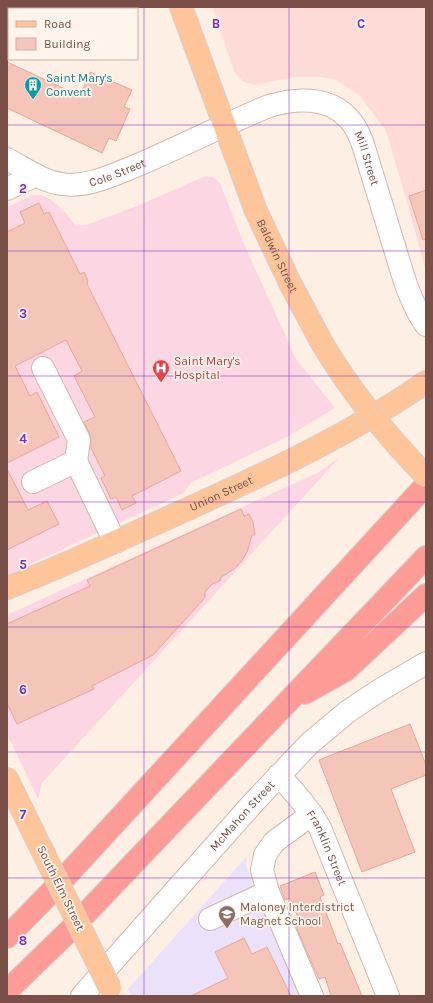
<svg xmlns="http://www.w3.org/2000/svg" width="433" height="1003" font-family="Karla,sans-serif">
<rect width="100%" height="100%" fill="#feefe4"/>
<path fill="#ffdbd7" d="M 213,7 L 426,7 L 426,272 L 410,212 L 386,131 L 360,96 L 336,80 L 322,77 L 293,77 L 256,85 L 244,82 L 235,73 L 232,66 Z"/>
<path fill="#ece1fa" d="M 247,856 L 246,863 L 247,869 L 300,996 L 132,996 L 128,989 Z"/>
<path fill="#fdd6e3" d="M 206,176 L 213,177 L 220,183 L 244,244 L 296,359 L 335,408 L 287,437 L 191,483 L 184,493 L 7,575 L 7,207 L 33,195 L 42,195 L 50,199 L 64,211 L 76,226 L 86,225 L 137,206 Z
M 340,457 L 42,783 L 38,799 L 7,734 L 7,615 L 319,472 Z"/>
<path fill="#f6c5b9" stroke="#eaa798" d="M 7,62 L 80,96 L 90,72 L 132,90 L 124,107 L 130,109 L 116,141 L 109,138 L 102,153 L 7,108 Z
M 426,190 L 426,239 L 423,240 L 409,196 Z
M 39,203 L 44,214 L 49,212 L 80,274 L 84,272 L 88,281 L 87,284 L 181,471 L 132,496 L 136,503 L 122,510 L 116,497 L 111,499 L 101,478 L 105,476 L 91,448 L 90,435 L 84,422 L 95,417 L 74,376 L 82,371 L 66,340 L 15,366 L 30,396 L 37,392 L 59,437 L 7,463 L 7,232 L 25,223 L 20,212 Z
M 7,469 L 28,510 L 47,501 L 59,524 L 7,550 Z
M 241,509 L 244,516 L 249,514 L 253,522 L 255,535 L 252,535 L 247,552 L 241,562 L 234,569 L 220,578 L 221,580 L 211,585 L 205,592 L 205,597 L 202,601 L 153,655 L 92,686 L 94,689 L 17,724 L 7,703 L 7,624 L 90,586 L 87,580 Z
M 410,724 L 426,765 L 426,775 L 391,789 L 415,852 L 362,872 L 319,760 Z
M 315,872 L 324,895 L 320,897 L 338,944 L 340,943 L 362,996 L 331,996 L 325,977 L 319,979 L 296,927 L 301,925 L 290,898 L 285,900 L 280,886 Z
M 244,938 L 252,954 L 267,947 L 291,996 L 191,996 L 228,978 L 215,952 Z"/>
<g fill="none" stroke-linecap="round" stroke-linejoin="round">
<g stroke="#d3b6ac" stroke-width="24">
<g id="minor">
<path id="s1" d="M 7,159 C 24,168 43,182 62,184 C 88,188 115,174 138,165 C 182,146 225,124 269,106 C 295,98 328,96 348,118 C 362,132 366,156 372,174 C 380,199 387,224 395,249 C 403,276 410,302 426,325"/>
<path d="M 7,189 L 36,175"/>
<path d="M 43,368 L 79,440 L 76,461"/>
<path d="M 33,482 L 76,461 L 115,542"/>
<path id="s2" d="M 279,775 C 294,792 309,808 320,828 L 388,996"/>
<path d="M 312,814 L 274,842 L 265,855 L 262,870 L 268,892 L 312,996"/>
<path d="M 210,919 L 268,892"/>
<path id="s3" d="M 82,996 L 253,803 L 309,744 L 347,712 L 380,690 L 426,663"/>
</g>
</g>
<g stroke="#d9cecb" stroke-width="24">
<g id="major">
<path id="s4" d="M 181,7 L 256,211 L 290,283 L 322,343"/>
<path id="s5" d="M 7,588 C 66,565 123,538 181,512 C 267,473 348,436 426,382"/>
<path d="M 7,779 L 42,850"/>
</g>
</g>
<g stroke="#d9cecb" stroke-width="24">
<path id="highway" d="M 305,693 L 346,670 L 426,595
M 7,937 L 56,887 L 426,485
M 7,991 L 70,930 L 426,557"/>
</g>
<use href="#minor" stroke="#fff" stroke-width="22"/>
<use href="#major" stroke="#ffc59a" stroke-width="22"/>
<use href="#highway" stroke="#fd9c96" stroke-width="22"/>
<g stroke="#d9cecb" stroke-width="24" stroke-linecap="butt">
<path id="major-bridge" d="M 322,343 C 351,392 387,436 426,476
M 42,850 L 110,988"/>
</g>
<use href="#major-bridge" stroke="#ffc59a" stroke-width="22"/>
</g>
<path fill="none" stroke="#7b2cbf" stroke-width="1" stroke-opacity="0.55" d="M 144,7 L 144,996M 289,7 L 289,996M 7,125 L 426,125M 7,251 L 426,251M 7,376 L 426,376M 7,502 L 426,502M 7,627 L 426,627M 7,752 L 426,752M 7,878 L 426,878"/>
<defs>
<g id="building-pin" transform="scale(0.9)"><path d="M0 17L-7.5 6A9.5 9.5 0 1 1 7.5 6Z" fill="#0f9aa8" stroke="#fff4ec"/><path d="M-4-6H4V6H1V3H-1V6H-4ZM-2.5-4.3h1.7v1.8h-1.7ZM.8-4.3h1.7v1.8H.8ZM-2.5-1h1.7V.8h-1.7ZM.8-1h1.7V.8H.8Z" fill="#fff"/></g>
<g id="hospital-pin" transform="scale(0.9)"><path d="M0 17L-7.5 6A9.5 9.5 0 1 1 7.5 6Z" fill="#e0444e" stroke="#fff4ec"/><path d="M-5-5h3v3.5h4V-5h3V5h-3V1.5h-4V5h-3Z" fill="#fff"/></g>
<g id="school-pin" transform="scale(0.9)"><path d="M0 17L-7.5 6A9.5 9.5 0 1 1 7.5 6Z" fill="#8d6e63" stroke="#fff4ec"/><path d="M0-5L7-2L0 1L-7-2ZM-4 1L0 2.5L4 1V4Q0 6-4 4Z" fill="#fff"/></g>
</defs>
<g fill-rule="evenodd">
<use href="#building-pin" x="33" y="85"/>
<use href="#hospital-pin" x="161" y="368"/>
<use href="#school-pin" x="227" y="914"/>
</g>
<g text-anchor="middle" stroke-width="3.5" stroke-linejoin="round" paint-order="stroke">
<g font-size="12" fill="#0d838f" stroke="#fff4ec" text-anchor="start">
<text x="46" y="82">Saint Mary's<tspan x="46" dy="14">Convent</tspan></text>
</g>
<g font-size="12" fill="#794f47" stroke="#fff4ec">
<text dy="4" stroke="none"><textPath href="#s1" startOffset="413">Mill Street</textPath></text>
<text dy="4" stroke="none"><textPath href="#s1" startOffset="118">Cole Street</textPath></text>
<text dy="4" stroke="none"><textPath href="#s4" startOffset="267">Baldwin Street</textPath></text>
<text dy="4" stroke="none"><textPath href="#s5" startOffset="234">Union Street</textPath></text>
<text dy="4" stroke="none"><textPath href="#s3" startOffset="241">McMahon Street</textPath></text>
<text dy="4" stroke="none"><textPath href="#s2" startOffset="88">Franklin Street</textPath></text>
<text transform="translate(61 888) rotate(64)" y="4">South Elm Street</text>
</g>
<g font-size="12" fill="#be3a42" stroke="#fff4ec" text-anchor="start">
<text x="174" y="365">Saint Mary's<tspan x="174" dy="14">Hospital</tspan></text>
</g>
<g font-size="12" fill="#785e54" stroke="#fff4ec" text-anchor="start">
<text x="240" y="911">Maloney Interdistrict<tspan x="240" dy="14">Magnet School</tspan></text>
</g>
</g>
<g font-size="13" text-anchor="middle" font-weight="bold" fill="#7b2cbf" stroke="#fff4ec" stroke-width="3.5" stroke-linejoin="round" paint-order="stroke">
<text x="216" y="28">B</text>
<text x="361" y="28">C</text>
<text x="23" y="193">2</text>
<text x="23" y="318">3</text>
<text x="23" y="443">4</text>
<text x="23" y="569">5</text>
<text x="23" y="694">6</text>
<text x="23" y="819">7</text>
<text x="23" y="945">8</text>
</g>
<rect width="433" height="1003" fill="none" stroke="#794f47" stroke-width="16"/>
<rect x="8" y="8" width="130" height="52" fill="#fff4ec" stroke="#c9b2aa"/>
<rect x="16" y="21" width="20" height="6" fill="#ffc59a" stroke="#c9b2aa"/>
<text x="44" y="28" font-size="12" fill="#794f47">Road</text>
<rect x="16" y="38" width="20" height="12" fill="#f6c5b9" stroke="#c9b2aa"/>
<text x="44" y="48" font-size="12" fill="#794f47">Building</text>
</svg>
